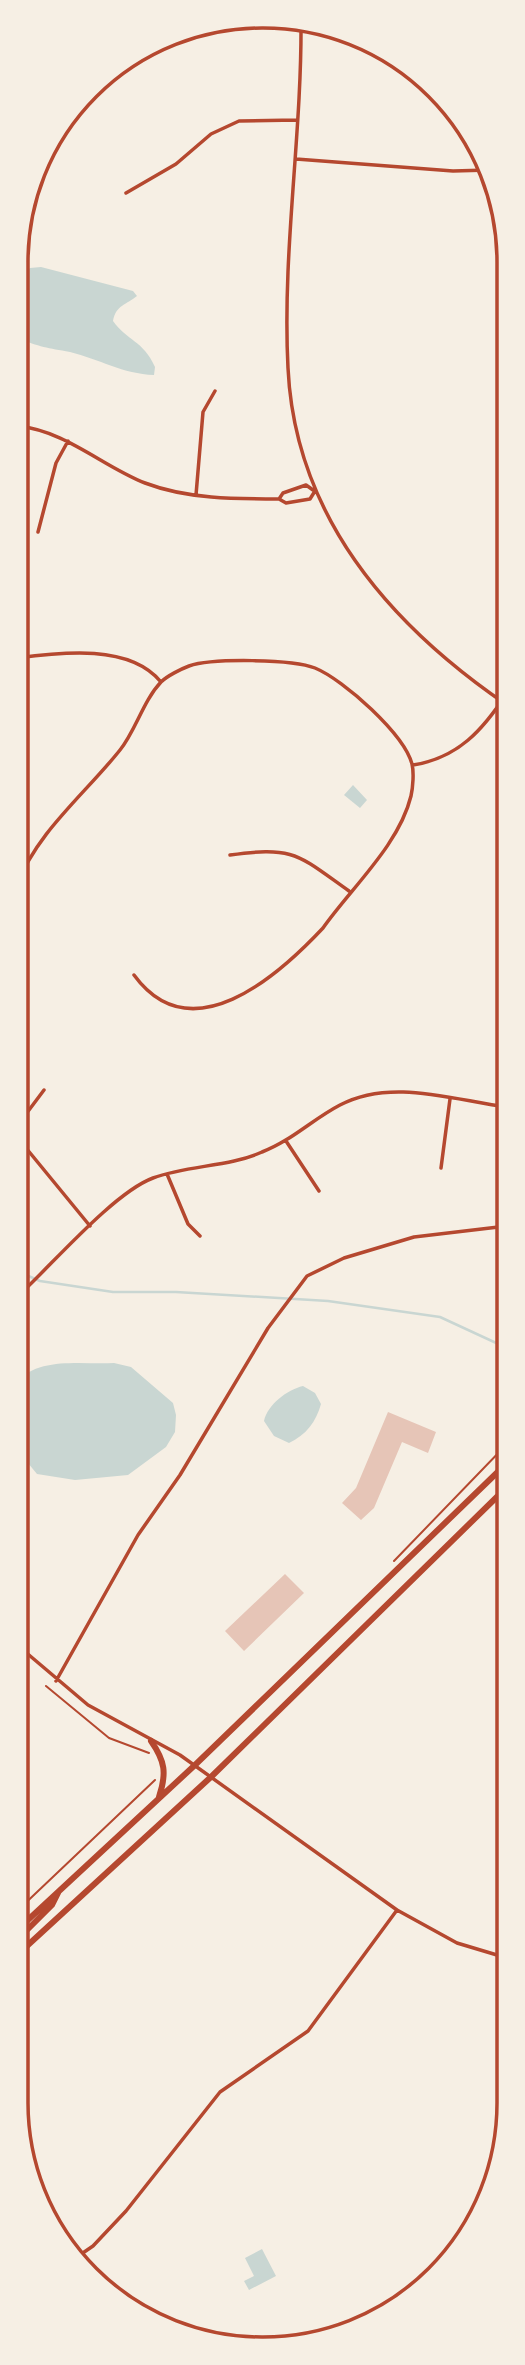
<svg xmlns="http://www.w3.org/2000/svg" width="525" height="2365" font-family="'DejaVu Sans',sans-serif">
<rect width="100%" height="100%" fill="#f6efe4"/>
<path fill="#c9d6d2" d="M 41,267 L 133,291 L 137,296 C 126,305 116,305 113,321 C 127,341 143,340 155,367 L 154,375 C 123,374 99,359 70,352 C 48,348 39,347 18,338 L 18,282 L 30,268 Z
M 353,785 L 367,800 L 360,808 L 344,795 Z
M 114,1363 L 131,1367 L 173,1403 L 176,1415 L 175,1432 L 166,1447 L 128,1475 L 75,1480 L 37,1474 L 23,1457 L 17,1416 L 17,1383 C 37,1356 83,1365 114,1363 Z
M 303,1386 L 315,1393 L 321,1404 C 316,1422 306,1435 289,1443 L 274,1436 L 264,1421 C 268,1404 287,1390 303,1386 Z
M 262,2249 L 276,2276 L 249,2290 L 244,2281 L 254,2276 L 245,2258 Z"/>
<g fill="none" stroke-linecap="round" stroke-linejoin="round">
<path stroke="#c9d6d2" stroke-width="2.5" d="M 17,1271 L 40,1281 L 113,1292 L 176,1292 L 328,1301 L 440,1317 L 507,1348"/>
</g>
<path fill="#e6c5b7" d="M 388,1412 L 436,1432 L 428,1453 L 402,1442 L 374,1508 L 361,1520 L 342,1503 L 356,1488 Z
M 285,1574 L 304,1593 L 244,1651 L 225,1631 Z"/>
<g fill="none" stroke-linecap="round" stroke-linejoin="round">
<path stroke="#b5482f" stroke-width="2" d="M 394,1561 L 507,1444
M 46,1686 L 109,1738 L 149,1753
M 16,1912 L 155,1780"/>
<path stroke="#b5482f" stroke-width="3.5" d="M 301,20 C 302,136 282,252 288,368 C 295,516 390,625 507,705
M 296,159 L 453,171 L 489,170
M 126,193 L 176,164 L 211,134 L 239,121 L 297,120
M 501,210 L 507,266
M 18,426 C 66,431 102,466 145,483 C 187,499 235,499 279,499 L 286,503 L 310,499 L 315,491
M 196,495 L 203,412 L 215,391
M 279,499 L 283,493 L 306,485 L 313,490
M 38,532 L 56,463 L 68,441
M 17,658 C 62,652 130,644 161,682
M 413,765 C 458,758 483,730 507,693
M 230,855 C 295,846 298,855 349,891
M 17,885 C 37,832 85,794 120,750 C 136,730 143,701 161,682 C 167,676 181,669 189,666 C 212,658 293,659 315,668 C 344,680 404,734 412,764 C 414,772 413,787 411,796 C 399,845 352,887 323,928 C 277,977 191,1053 134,975
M 507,975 L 502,963 L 507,945
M 17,1126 L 44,1090
M 17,1137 L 90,1226
M 286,1141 L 319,1191
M 441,1168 L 450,1099
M 167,1174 L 188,1224 L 200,1236
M 17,1297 C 51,1266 113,1193 153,1178 C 188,1165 229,1167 262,1152 C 291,1141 313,1119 340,1105 C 391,1078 453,1100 507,1107
M 16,1644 L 88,1705 L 180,1755 L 397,1910 L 457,1943 L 507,1958
M 56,1681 L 138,1535 L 180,1475 L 268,1328 L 307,1276 L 344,1258 L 414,1237 L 507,1226
M 465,2239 L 507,2121
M 74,2259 L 93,2246 L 126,2211 L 220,2092 L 308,2031 L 397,1910
M 233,2345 L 297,2344"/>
<path stroke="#b5482f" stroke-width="6" d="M 151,1741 C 165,1761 167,1773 159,1797
M 16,1931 L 195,1765 L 507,1463
M 16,1941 L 52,1905 L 58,1893
M 16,1956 L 212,1776 L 507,1487"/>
</g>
<path d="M0 0H525V2365H0ZM262 28H263A234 234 0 0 1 497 262V2103A234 234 0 0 1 263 2337H262A234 234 0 0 1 28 2103V262A234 234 0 0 1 262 28Z" fill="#f6efe4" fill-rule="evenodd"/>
<path fill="none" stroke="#b5482f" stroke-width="3.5" d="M262 28H263A234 234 0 0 1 497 262V2103A234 234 0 0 1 263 2337H262A234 234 0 0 1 28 2103V262A234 234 0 0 1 262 28Z"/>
</svg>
